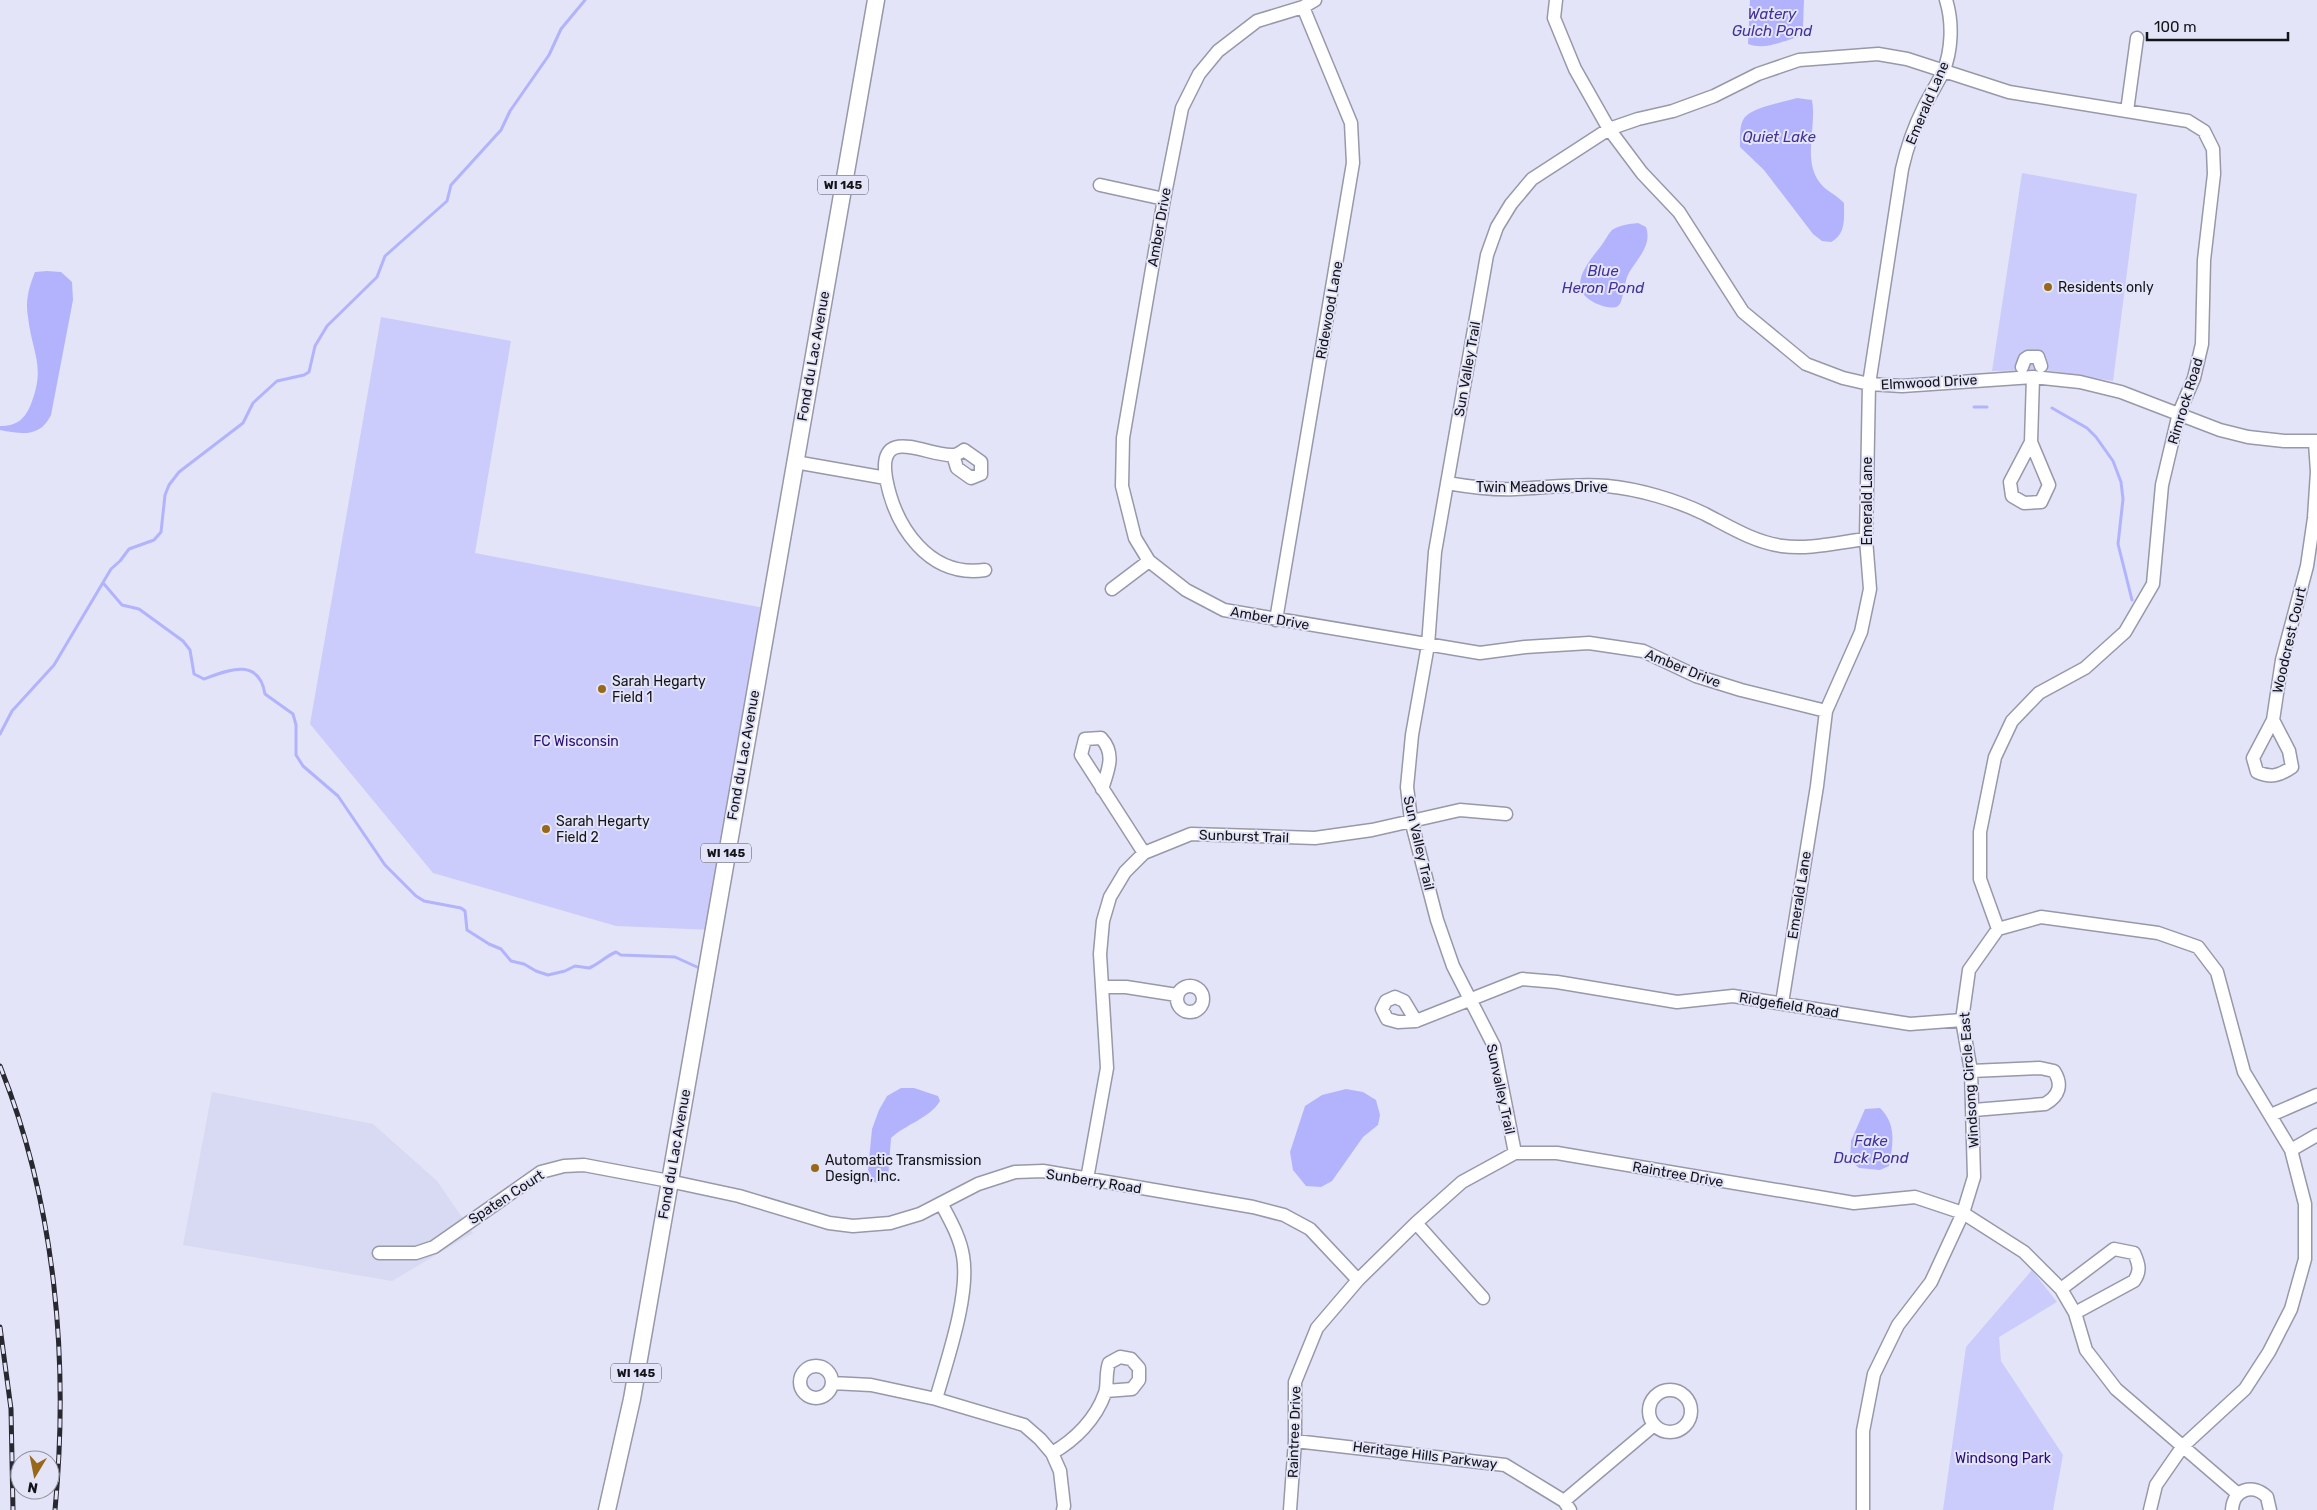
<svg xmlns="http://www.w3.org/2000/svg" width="2317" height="1510" font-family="Rubik,sans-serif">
<rect width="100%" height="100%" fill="#e3e4f7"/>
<path fill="#d8d9f3" d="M 212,1092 L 373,1124 L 437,1181 L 473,1233 L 392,1281 L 183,1245 Z"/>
<path fill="#cbccfc" d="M 2022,173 L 2137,194 L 2113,381 L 2045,370 L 1992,371 Z
M 381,317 L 511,341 L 475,553 L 769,609 L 713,930 L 616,926 L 433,873 L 310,724 Z
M 2032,1270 L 2057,1302 L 1999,1337 L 2001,1361 L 2063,1455 L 2053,1510 L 1943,1510 L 1966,1347 Z"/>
<path fill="#b3b3fd" d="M 1750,0 L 1804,0 L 1803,27 L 1798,37 C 1781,42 1765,50 1748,44 Z
M 1797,98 L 1812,100 C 1817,127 1802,160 1820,183 C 1826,191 1837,195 1844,203 C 1844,219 1846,234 1831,242 L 1822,241 L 1813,234 L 1764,170 L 1740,147 C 1740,138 1739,124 1745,117 C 1753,107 1785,102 1797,98 Z
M 1638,223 L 1646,227 C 1652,244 1639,257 1630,271 C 1624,279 1624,302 1618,306 C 1614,309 1605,307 1600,305 C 1564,291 1585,266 1601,246 C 1605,241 1608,234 1612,230 C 1620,225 1629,224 1638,223 Z
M 47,271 L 61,272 L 72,282 L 73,300 L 51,415 C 40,438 21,434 0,430 L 0,426 C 17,426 25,419 31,404 C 46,366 32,353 28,317 C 25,301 29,287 35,272 Z
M 901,1088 L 914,1088 L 938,1096 L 940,1101 C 930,1118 906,1124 891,1138 L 888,1179 L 880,1183 L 874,1182 L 868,1170 L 872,1129 L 879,1110 L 887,1096 Z
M 1346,1089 L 1363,1092 L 1376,1100 L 1380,1115 L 1378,1125 L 1363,1137 L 1332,1181 L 1321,1187 L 1306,1186 L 1293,1170 L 1290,1152 L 1305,1106 L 1322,1095 Z
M 1880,1108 C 1897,1125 1893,1144 1889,1166 L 1880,1170 L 1859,1168 L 1850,1160 L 1851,1141 L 1865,1109 Z"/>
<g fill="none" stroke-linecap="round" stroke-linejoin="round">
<path stroke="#b3b3fd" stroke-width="3" d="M 1974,407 L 1987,407
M 2052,408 L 2087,428 L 2096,437 L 2113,461 L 2121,482 L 2123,499 L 2118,544 L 2132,600
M 104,584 L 122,605 L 139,609 L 183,641 L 190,650 L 194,674 L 204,679 C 228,670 259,657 265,694 L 293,714 L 296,725 L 296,755 L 303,766 L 338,796 L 385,865 L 416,896 L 424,901 L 461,908 L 465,911 L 467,930 L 489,944 L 501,949 L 511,961 L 524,964 L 536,971 L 548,975 L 565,971 L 575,966 L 589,968 C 599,964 606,956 616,952 L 621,955 L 675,957 L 697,967
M 0,734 L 12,711 L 54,665 L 111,569 L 120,561 L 129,549 L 154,540 L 161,532 L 165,495 L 169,485 L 179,472 L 243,423 L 253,403 L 277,381 L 304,375 L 309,372 L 315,346 L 327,326 L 377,277 L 385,256 L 447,201 L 451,185 L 501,130 L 510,111 L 549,55 L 561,29 L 585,0"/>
<g stroke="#9798aa" stroke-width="15">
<path id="minor" d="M 1315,0 L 1303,7 L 1257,21 L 1218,51 L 1199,74 L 1182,108 L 1164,199 L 1123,438 L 1122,486 L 1135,538 L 1149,561 L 1186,590 L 1224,610 L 1480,653 L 1525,647 L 1589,643 L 1643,651 L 1696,676 L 1741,690 L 1826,711
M 1556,0 L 1554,18 L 1575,69 L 1609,129 L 1642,173 L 1679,212 L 1743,312 L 1806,364 L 1843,378 L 1869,384 L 1902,386 L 2033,377 L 2080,382 L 2121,392 L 2220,430 L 2248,437 L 2284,441 L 2317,441
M 2127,111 L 2137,38
M 1100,185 L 1164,199
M 2022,367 L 2025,359 L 2028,357 L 2038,357 L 2041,366
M 2031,442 L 2010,482 L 2012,496 L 2024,503 L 2041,502 L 2049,485 L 2031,442 L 2033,377
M 795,462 L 886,478 C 895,527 929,578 985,570
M 886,478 C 877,423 928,457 953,455 C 957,455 961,452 964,450 L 981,462 L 981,474 L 971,478 L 957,468 L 953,455
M 1447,483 C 1470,487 1492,490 1515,489 C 1546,488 1576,483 1607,486 C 1639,489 1676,500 1705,514 C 1730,527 1754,542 1782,546 C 1809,550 1839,542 1866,539
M 1112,589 L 1149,561
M 1276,620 L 1353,163 L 1351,123 L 1303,7
M 2273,720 L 2289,751 L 2292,767 C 2279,776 2271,778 2257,772 L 2253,758 L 2273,720 L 2282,660 L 2307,566 L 2314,518 L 2317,472 L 2315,442
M 1102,789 C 1108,770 1116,754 1101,738 L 1085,739 L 1081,755 L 1144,853
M1177 999a13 13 0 1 1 26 0a13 13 0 1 1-26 0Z
M 1102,987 L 1126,987 L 1177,995
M 1782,1003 L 1817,786 L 1826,711 L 1861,632 L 1870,589 L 1866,539 L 1869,384 L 1902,169 C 1907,147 1914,127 1924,107 C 1930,95 1937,84 1943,72 C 1952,51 1953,22 1946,0
M 1416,1021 L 1404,1001 L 1395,997 L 1386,1001 L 1382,1009 L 1387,1019 L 1398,1022 L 1416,1021 L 1522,979 L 1557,982 L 1677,1002 L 1733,996 L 1910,1024 L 1962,1020
M 1971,1071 L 2040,1068 L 2054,1071 C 2063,1085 2059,1096 2045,1104 L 1974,1110
M 2271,1115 L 2317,1095
M 2291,1150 L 2317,1135
M 1515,1153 L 1494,1046 L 1453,966 L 1437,920 L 1411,820 L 1407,787 L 1412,735 L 1428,645 L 1435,552 L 1487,255 L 1497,227 L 1511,204 L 1532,179 L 1609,129 L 1638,119 L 1673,111 L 1714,96 L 1758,74 L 1799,60 L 1878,54 L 1907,59 L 2009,92 L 2188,121 L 2204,131 L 2213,149 L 2214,174 L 2204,260 L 2202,344 L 2194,378 L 2179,413 L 2162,485 L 2153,584 L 2125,632 L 2085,668 L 2039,693 L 2012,721 L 1995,757 L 1980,832 L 1980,879 L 1998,929
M 1087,1179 L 1107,1068 L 1100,954 L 1103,921 L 1110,897 L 1125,872 L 1144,853 L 1191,834 L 1315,838 L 1372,830 L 1460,810 L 1506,814
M 1416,1223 L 1483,1298
M 379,1253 L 416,1253 L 434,1247 L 541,1172 L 564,1166 L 584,1165 L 669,1181 L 739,1196 L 829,1223 L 853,1226 L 890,1223 L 920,1214 L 978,1184 L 1015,1172 L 1043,1171 L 1253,1207 L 1284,1215 L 1310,1229 L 1358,1280
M 2061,1289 L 2114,1249 L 2134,1253 C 2139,1264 2141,1271 2134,1281 L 2075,1313
M800 1382a16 16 0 1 1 32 0a16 16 0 1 1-32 0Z
M 832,1383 L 871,1385 L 936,1399 L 1024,1425 L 1040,1439 L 1052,1453 L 1060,1471 L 1064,1506 L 1063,1510
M1649 1411a21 21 0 1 1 42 0a21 21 0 1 1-42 0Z
M 936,1399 C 947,1360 970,1295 963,1256 C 960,1237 950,1220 941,1203
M 1295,1441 L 1505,1465 L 1564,1501 L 1570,1510
M 1052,1453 C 1075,1440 1096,1419 1105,1393 C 1108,1384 1105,1375 1109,1363 L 1120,1357 L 1131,1359 L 1139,1368 L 1139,1380 L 1132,1389 L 1106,1391
M 1564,1501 L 1654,1425
M 1290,1510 L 1295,1441 L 1295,1382 L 1317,1328 L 1358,1280 L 1416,1223 L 1462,1182 L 1515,1153 L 1557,1153 L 1854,1203 L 1915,1197 L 1963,1213 L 2024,1252 L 2061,1289 L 2075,1313 L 2086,1350 L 2116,1389 L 2238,1494
M 1863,1510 L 1863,1431 L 1874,1374 L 1898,1325 L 1931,1282 L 1963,1213 L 1974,1177 L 1971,1071 L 1962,1020 L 1969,970 L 1998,929 L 2041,917 L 2158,933 L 2198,947 L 2217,972 L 2244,1072 L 2291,1150 L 2305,1204 L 2305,1259 L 2291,1309 L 2269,1352 L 2245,1389 L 2183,1446 L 2156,1485 L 2150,1510
M 2232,1510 C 2233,1489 2253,1483 2267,1497 L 2270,1510"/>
</g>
<g stroke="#9798aa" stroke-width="19">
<path id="major" d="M 607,1510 L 632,1399 L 876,0"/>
</g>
<use href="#minor" stroke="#fff" stroke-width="12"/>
<use href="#major" stroke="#fff" stroke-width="16"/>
<g stroke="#282830" stroke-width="5">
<path id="rail" d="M 0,1066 C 56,1206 69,1361 55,1510
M 0,1327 L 11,1409 L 13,1510"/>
</g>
<use href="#rail" stroke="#e3e4f7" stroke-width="3" stroke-dasharray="9" stroke-linecap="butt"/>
</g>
<g fill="#98681a" stroke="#e3e4f7" stroke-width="2">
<circle cx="2048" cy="287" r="5"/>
<circle cx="602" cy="689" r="5"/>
<circle cx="546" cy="829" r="5"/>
<circle cx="815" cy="1168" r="5"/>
</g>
<g text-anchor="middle" stroke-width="4" stroke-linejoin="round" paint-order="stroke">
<g fill="#e3e4f7" stroke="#51525c" stroke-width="1">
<rect x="818" y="175.5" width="50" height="19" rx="4"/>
<rect x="701" y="843.5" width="50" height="19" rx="4"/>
<rect x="611" y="1363.5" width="50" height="19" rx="4"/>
</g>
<g font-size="12" font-weight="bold" fill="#13131a">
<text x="843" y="189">WI 145</text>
<text x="726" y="857">WI 145</text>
<text x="636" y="1377">WI 145</text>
</g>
<g font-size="14" fill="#13131a" stroke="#e3e4f7">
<text transform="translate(1927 103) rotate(-67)" y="5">Emerald Lane</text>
<text transform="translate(1159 227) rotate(-80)" y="5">Amber Drive</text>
<text transform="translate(1329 310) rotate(-80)" y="5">Ridewood Lane</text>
<text transform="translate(813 356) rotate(-80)" y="5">Fond du Lac Avenue</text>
<text transform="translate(1467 369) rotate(-80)" y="5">Sun Valley Trail</text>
<text transform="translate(1929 382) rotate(-3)" y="5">Elmwood Drive</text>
<text transform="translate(2185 401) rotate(-73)" y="5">Rimrock Road</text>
<text x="1542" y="492">Twin Meadows Drive</text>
<text transform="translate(1867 501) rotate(-90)" y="5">Emerald Lane</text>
<text transform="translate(1270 618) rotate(10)" y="5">Amber Drive</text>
<text transform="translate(2289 640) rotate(-77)" y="5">Woodcrest Court</text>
<text transform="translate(1683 668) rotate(22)" y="5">Amber Drive</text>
<text transform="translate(743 755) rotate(-80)" y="5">Fond du Lac Avenue</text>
<text transform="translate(1244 836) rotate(2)" y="5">Sunburst Trail</text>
<text transform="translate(1419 843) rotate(77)" y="5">Sun Valley Trail</text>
<text transform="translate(1799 895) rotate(-81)" y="5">Emerald Lane</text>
<text transform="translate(1789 1005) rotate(9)" y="5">Ridgefield Road</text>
<text transform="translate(1969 1080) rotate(-94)" y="5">Windsong Circle East</text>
<text transform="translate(1501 1089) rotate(78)" y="5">Sunvalley Trail</text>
<text transform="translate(674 1154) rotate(-80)" y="5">Fond du Lac Avenue</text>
<text transform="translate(1678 1174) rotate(10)" y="5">Raintree Drive</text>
<text transform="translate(1094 1181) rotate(9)" y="5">Sunberry Road</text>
<text transform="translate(506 1197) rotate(-33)" y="5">Spaten Court</text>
<text transform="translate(1294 1432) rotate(-88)" y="5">Raintree Drive</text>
<text transform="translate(1425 1455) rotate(7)" y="5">Heritage Hills Parkway</text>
</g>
<g font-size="14" fill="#13131a" stroke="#e3e4f7" text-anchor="start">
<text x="2058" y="292">Residents only</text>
<text x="612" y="686">Sarah Hegarty<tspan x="612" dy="16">Field 1</tspan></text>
<text x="556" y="826">Sarah Hegarty<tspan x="556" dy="16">Field 2</tspan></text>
<text x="825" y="1165">Automatic Transmission<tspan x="825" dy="16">Design, Inc.</tspan></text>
</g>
<g font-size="14" fill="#2b0e78" stroke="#e3e4f7">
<text x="576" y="746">FC Wisconsin</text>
<text x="2003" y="1463">Windsong Park</text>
</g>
<g font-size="15" font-style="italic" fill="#413198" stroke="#e3e4f7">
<text x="1772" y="19">Watery<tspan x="1772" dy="17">Gulch Pond</tspan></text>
<text x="1779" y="142">Quiet Lake</text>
<text x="1603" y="276">Blue<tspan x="1603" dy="17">Heron Pond</tspan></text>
<text x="1871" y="1146">Fake<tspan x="1871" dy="17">Duck Pond</tspan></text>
</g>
</g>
<g transform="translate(35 1475) rotate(190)"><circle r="24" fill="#e3e4f7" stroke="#90909f"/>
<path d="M0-4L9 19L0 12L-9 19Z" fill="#98681a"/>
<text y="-8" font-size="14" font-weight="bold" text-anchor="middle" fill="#13131a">N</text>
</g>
<path d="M2147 32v8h141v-8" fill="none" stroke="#13131a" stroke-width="2.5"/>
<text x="2154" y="32" font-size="15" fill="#13131a" stroke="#e3e4f7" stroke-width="4" paint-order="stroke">100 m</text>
</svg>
